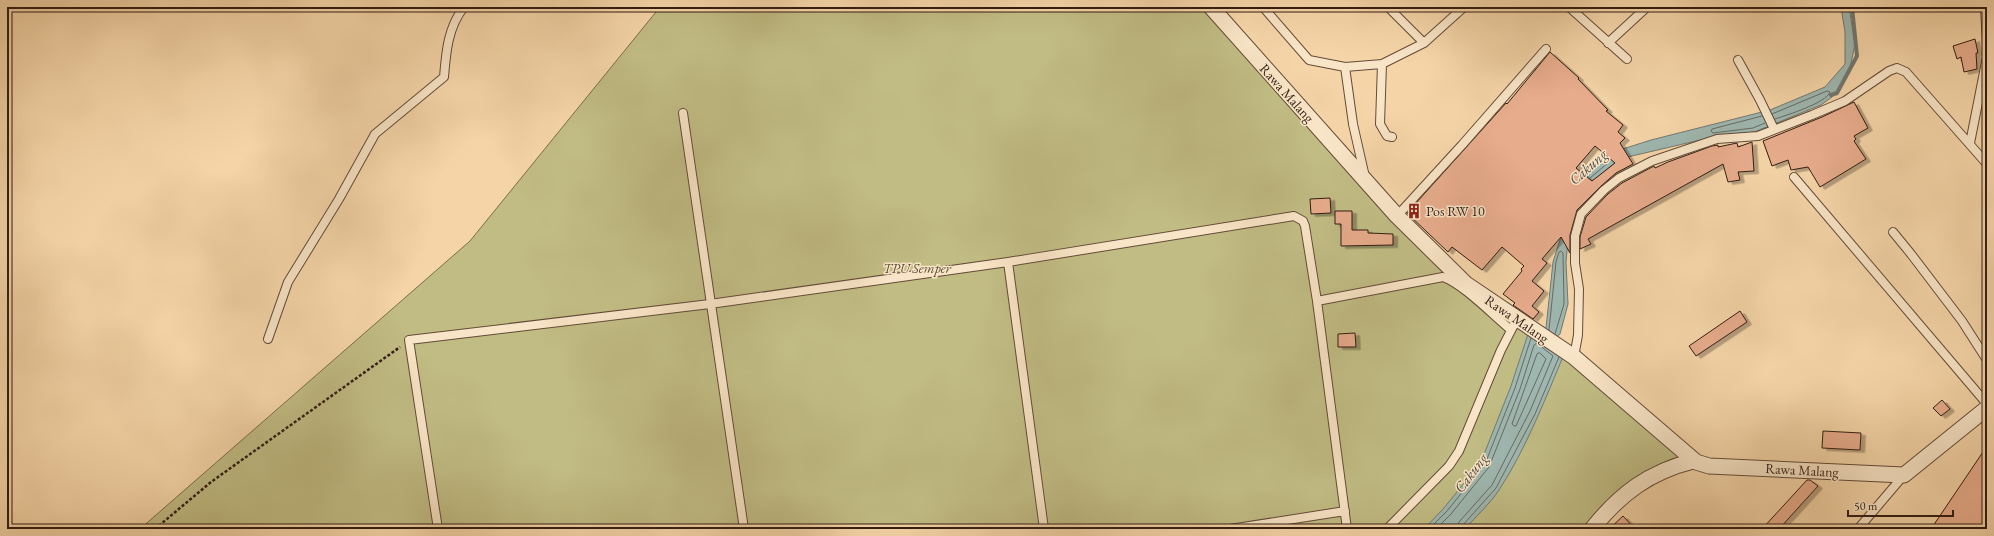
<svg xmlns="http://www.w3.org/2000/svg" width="1994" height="536" font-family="'EB Garamond',serif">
<defs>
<filter id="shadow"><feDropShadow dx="4.5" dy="2.5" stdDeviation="0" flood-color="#0004"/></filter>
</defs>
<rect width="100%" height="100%" fill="#f5d5a8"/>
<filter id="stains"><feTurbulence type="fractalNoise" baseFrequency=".005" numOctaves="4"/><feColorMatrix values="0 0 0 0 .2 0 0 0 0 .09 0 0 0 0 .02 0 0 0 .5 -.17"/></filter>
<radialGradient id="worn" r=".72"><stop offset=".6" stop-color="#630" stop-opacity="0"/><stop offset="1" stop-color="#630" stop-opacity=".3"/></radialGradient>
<path fill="#c1bc84" stroke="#7a6c4c" d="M 660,7 L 1211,7 L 1466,284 L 1550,341 L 1693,461 L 1636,484 L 1592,529 L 140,529 L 470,241 Z"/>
<path fill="#9eb7b0" stroke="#737971" d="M 1841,7 L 1849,7 L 1855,44 L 1850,68 L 1839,88 L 1832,97 L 1821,105 L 1754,132 L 1713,137 L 1619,159 L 1582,191 L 1569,229 L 1566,262 L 1568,304 L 1560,334 L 1553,340 L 1539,333 L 1546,328 L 1553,262 L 1580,177 L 1597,159 L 1607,154 L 1651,140 L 1770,110 L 1825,87 L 1845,64 L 1845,32 Z
M 1530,328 L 1565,352 C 1546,397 1526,449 1499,490 C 1490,504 1476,516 1465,529 L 1424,529 L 1444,508 L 1481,462 L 1511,386 Z"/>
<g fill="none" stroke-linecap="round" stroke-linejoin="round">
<path stroke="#686a62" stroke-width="1" d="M 1772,114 L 1827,91 L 1830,92 C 1826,103 1787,115 1775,119
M 1762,116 L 1712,129 L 1711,131 L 1713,133 L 1753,128 L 1765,123
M 1587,175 L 1600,162 L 1608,160 L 1608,163 L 1590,178
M 1549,330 L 1556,262 L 1559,252 L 1561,251 L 1563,253 L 1564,304 L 1555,334
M 1540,353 L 1546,359 L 1516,426 L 1514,426 L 1512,424 L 1537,354 Z
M 1429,529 L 1447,511 L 1485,464 L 1515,388 L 1531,338
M 1436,529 L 1451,514 L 1489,467 L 1520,389 L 1534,345 L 1537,343 L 1553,356 L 1530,411 L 1492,485 L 1459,522 L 1457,529
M 1462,529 L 1463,525 L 1496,488 L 1535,414 L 1559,357"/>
<path stroke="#737971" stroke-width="4" d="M 1831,95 L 1837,93 L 1857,56 L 1852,7"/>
</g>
<path fill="#e7ac8c" stroke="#321d13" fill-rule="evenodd" filter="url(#shadow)" d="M 1975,39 L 1978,53 L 1976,53 L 1977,69 L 1964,72 L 1961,57 L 1957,59 L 1953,46 Z
M 1550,52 L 1579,78 L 1578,79 L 1608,110 L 1606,111 L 1623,125 L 1618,132 L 1625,138 L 1620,143 L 1633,164 L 1616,173 L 1601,186 L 1577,210 L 1570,235 L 1570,253 L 1561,237 L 1542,259 L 1547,263 L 1532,281 L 1544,291 L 1532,306 L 1539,312 L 1533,319 L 1513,305 L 1515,303 L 1503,294 L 1522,271 L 1521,269 L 1524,266 L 1502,247 L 1482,270 L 1452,247 L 1448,252 L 1407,213 L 1506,103 L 1507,104 ZM 1595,146 L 1615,163 L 1592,181 L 1576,168 Z
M 1854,102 L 1868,128 L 1854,136 L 1856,139 L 1854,141 L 1866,159 L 1820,187 L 1808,167 L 1791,170 L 1788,160 L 1772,166 L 1763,141 L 1822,117 Z
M 1752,142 L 1754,171 L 1738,172 L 1740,180 L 1728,182 L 1723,164 L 1588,239 L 1591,244 L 1580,249 L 1580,237 L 1586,217 L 1608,194 L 1622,183 L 1654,166 L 1655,168 L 1668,162 L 1712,146 L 1718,145 L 1718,147 L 1737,143 L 1738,147 Z
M 1330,198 L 1331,213 L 1311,214 L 1310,199 Z
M 1335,211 L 1352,211 L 1352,230 L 1368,230 L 1368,233 L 1393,234 L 1393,245 L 1341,246 L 1341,224 L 1335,224 Z
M 1740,311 L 1747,322 L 1696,356 L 1689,346 Z
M 1355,333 L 1356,347 L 1338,347 L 1338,334 Z
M 1942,400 L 1950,409 L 1941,416 L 1933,408 Z
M 1823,431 L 1861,433 L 1860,450 L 1822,448 Z
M 1987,446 L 1987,529 L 1931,529 Z
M 1807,480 L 1810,480 L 1818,486 L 1779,529 L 1762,529 Z
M 1623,516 L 1635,529 L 1609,529 Z"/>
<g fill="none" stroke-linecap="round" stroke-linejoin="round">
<g stroke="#634b38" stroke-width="10">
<path id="service" d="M 1263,7 L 1309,60 L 1345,67 L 1382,64 L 1424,43 L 1464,7
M 1388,7 L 1424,43
M 1569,7 L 1627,59
M 1985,7 L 1987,44
M 1608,43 L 1647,7
M 1738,60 L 1760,100 L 1774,129
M 1382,64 L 1380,124 L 1387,136 L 1392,137
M 1345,67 L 1353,124 L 1365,177
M 683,113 L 744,529
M 1970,143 L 1987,57
M 1794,177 L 1987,404
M 1397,216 L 1462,145 L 1546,49
M 1893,232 L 1911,254 L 1962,321 L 1987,360
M 1008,262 L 1044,529
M 1317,301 L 1443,277 C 1463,284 1493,315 1511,330
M 268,339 L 288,282 L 339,199 L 375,134 L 444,77 C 446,52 448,27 464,7
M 1574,357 L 1578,335 L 1579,289 L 1575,263 L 1575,236 L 1581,214 L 1604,190 L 1619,178 L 1652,161 L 1717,139 L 1758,136 L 1812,115 L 1845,101 L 1889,71 L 1897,68 L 1906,72 L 1987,164
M 438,529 L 409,340 L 710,304 L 1008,262 L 1294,216 L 1303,221 L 1305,226 L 1317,301 L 1347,529
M 1230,529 L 1345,511
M 1387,529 L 1449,466 L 1459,451 L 1501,350 L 1517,319
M 1858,529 L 1904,475"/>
</g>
<g stroke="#634b38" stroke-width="17">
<path id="minor" d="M 1211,7 L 1397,216 L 1466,284 L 1574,357 L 1696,462 L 1709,466 L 1904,475 L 1987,408
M 1592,529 C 1620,494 1649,472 1693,461"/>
</g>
<path stroke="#321d13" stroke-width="2.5" stroke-dasharray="3 2" stroke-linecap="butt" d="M 155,529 L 211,482 L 400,347"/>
<use href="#service" stroke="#f8e4c6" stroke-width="8"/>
<use href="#minor" stroke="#f8e4c6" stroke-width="15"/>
</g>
<defs>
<g id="building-bare" transform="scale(1.2)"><path d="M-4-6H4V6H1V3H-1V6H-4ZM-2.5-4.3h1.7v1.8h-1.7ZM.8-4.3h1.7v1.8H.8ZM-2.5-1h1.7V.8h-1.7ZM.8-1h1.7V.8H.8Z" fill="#8f2418" stroke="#f8e4c6" stroke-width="2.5" paint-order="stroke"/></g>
</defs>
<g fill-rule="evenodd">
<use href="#building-bare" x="1414" y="211"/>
</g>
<g text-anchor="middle" stroke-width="3" stroke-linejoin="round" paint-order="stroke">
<g font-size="14" fill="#321d13" stroke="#f8e4c6">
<text transform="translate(1287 93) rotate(48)" y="5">Rawa Malang</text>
<text transform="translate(1517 319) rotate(34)" y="5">Rawa Malang</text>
<text transform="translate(1802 470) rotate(3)" y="5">Rawa Malang</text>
</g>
<g font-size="14" fill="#321d13" stroke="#f8e4c6" text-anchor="start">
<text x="1426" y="216">Pos RW 10</text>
</g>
<g font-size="14" font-style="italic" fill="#5d4d35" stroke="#f8e4c6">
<text x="917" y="273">TPU Semper</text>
</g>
<g font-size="15" font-style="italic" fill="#524b42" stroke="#f8e4c6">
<text transform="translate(1588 167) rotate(-42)" y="5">Cakung</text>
<text transform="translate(1471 473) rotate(-53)" y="5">Cakung</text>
</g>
</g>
<rect width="1994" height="536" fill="none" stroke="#f5d5a8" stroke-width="24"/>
<rect x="8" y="8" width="1978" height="520" fill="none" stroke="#321d13" stroke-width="2"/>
<rect x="12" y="12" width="1970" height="512" fill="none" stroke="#321d13"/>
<path d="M1848 510v6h105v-6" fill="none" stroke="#321d13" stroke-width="2"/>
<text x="1854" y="510" font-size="12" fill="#321d13" stroke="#f8e4c6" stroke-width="3" paint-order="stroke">50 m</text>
<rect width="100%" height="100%" filter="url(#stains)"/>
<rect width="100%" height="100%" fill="url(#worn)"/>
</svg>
